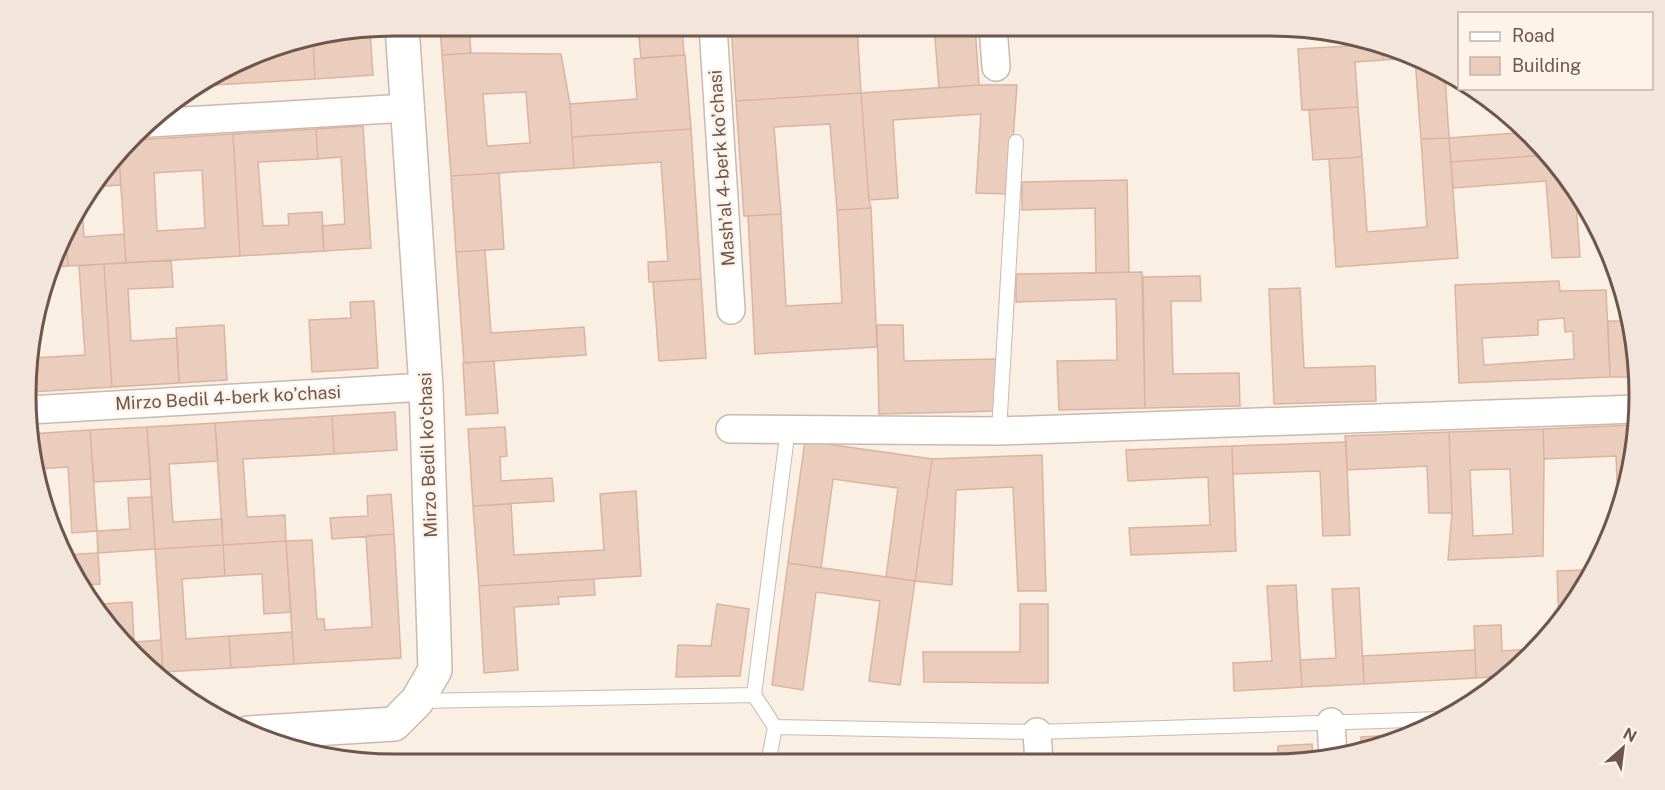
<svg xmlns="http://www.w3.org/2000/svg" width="1665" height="790" font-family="'Public Sans',sans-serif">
<rect width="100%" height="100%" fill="#f9efe3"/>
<path fill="#ebcdbd" stroke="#dcb3a0" stroke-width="1.5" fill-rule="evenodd" d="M 440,26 L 469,26 L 471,53 L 442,55 Z
M 638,26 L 682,26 L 684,55 L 641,58 Z
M 731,26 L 857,26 L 861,93 L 736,101 Z
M 934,26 L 975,26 L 979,85 L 939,88 Z
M 370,30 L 373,75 L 315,79 L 313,41 L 336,39 L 336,35 Z
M 313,41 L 315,79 L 215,85 L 214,78 L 276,45 Z
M 1366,45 L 1382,48 L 1383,60 L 1355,62 L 1358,107 L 1302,110 L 1298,49 Z
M 1382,48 L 1412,54 L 1445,76 L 1449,138 L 1421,139 L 1415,58 L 1383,60 Z
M 471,53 L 561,54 L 570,104 L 574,168 L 451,176 L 442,55 ZM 526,92 L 530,143 L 487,146 L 483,94 Z
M 685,55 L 691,129 L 572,137 L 570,104 L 637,99 L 634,59 Z
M 979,85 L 1017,85 L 1009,194 L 976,193 L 981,114 L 893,120 L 898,198 L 869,200 L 861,93 Z
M 861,93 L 869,200 L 871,208 L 837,210 L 830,124 L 774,127 L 781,214 L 744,216 L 736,101 Z
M 1358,107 L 1362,157 L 1313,160 L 1309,110 Z
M 363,126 L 371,248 L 324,251 L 322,226 L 345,224 L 341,157 L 318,159 L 316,129 Z
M 316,129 L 318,159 L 258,162 L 263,226 L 289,225 L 288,214 L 322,212 L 324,251 L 240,256 L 233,134 Z
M 691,129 L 701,279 L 649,282 L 648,262 L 668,261 L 661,162 L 574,168 L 572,137 Z
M 1529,132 L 1546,155 L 1451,162 L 1449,138 Z
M 233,134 L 240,256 L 126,263 L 119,157 L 134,140 ZM 202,170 L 205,228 L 157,231 L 154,173 Z
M 1449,138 L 1458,258 L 1336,267 L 1329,159 L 1362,157 L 1367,232 L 1427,227 L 1421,139 Z
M 1546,155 L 1576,201 L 1580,257 L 1552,258 L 1546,181 L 1453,188 L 1451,162 Z
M 119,157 L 121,185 L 90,187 Z
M 499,173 L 504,249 L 456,252 L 451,176 Z
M 1127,180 L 1129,272 L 1096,273 L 1095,208 L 1022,210 L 1022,182 Z
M 82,204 L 84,237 L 124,234 L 126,263 L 68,266 L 66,242 Z
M 871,208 L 877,347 L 755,354 L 748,216 L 781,214 L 786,306 L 842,303 L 837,210 Z
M 66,242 L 68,266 L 56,267 Z
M 485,250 L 491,333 L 584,327 L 586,355 L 464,363 L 456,252 Z
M 171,260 L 173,287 L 128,289 L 131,341 L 177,338 L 179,383 L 112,387 L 104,264 Z
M 104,264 L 112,387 L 30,392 L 32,358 L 85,355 L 79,266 Z
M 1142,272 L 1145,408 L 1059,410 L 1057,361 L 1117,360 L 1116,299 L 1016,302 L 1016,274 Z
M 1200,276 L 1201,301 L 1171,301 L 1173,374 L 1239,373 L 1240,406 L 1145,408 L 1143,277 Z
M 701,279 L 706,358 L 659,361 L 653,282 Z
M 1559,281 L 1560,291 L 1606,290 L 1610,377 L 1459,383 L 1455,285 ZM 1564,318 L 1565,332 L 1573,331 L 1574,359 L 1484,365 L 1482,338 L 1538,335 L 1538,320 Z
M 1300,288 L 1304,368 L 1375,366 L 1376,401 L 1274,404 L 1269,289 Z
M 374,301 L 378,368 L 312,372 L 309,320 L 351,318 L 350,302 Z
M 1608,321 L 1625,321 L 1636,377 L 1610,377 Z
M 224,325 L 227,380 L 179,383 L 176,328 Z
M 877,325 L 903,325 L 904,361 L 996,359 L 998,411 L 879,414 Z
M 494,361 L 498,413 L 466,415 L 463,363 Z
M 395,412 L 397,450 L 334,454 L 332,416 Z
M 332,416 L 334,454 L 243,459 L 247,517 L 285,515 L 286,541 L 223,545 L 215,423 Z
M 215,423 L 218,461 L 169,464 L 173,522 L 222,519 L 223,545 L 155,549 L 147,427 Z
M 1633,425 L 1618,503 L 1616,456 L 1544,459 L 1543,429 Z
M 147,427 L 151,479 L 94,482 L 90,430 Z
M 505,427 L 507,456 L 500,457 L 501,481 L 552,478 L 554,501 L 473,506 L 468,429 Z
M 1543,429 L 1544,459 L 1543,556 L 1448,560 L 1452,513 L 1449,432 ZM 1510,469 L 1513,534 L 1473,536 L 1470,470 Z
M 90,430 L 97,531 L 72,533 L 68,467 L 37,469 L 29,444 L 29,434 Z
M 1449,432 L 1452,513 L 1429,513 L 1427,466 L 1347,470 L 1345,436 Z
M 805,441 L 932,459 L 915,581 L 886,577 L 898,488 L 833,479 L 821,568 L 788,563 Z
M 1346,442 L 1350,535 L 1323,536 L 1320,471 L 1233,474 L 1232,446 Z
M 1232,446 L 1236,551 L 1131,555 L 1129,528 L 1210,525 L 1208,477 L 1128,481 L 1126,450 Z
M 1042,455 L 1046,591 L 1018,591 L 1013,487 L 956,490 L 952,585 L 915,581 L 932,459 Z
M 636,491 L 641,576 L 479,586 L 473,506 L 511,504 L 514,555 L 604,550 L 600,494 Z
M 391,494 L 394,534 L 332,539 L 330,518 L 368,516 L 367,496 Z
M 152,497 L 155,549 L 98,553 L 97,531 L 130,529 L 128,498 Z
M 394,534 L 401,658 L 294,664 L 286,541 L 312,540 L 317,619 L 324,619 L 325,630 L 372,627 L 366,536 Z
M 286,541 L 291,612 L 264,614 L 262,574 L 225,576 L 223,545 Z
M 223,545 L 225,576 L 182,579 L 186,639 L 229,636 L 231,668 L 163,672 L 155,549 Z
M 98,553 L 100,584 L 84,585 L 64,559 L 63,555 Z
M 788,563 L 915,581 L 900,685 L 869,681 L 880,601 L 816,592 L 803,690 L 772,685 Z
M 1584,570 L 1585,583 L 1563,620 L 1559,624 L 1557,571 Z
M 594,579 L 595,595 L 558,597 L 559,604 L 514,607 L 518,670 L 484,673 L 479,586 Z
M 1296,585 L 1302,687 L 1234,691 L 1233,663 L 1272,661 L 1267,586 Z
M 1359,588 L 1364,684 L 1302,687 L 1300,660 L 1336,658 L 1332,589 Z
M 132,602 L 134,642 L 161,640 L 163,672 L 151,673 L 102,608 L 102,604 Z
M 717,604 L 749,609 L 740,676 L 676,677 L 678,645 L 711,646 Z
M 1020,604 L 1048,604 L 1048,683 L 924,682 L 923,652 L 1020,652 Z
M 1501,625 L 1502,651 L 1534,649 L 1507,676 L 1476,678 L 1474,626 Z
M 292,632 L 294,664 L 231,668 L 229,636 Z
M 1475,650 L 1476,678 L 1364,684 L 1363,656 Z
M 1415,734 L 1412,736 L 1361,750 L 1361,737 Z
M 1312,744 L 1313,761 L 1278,761 L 1278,746 Z"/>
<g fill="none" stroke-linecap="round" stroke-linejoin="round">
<g stroke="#cbb9ae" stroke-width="16">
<path id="lane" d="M 788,428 L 754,695 L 775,727 L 1037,732 L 1442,719
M 999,431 L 1016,142
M 419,701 L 754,695
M 768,763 L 775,727"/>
</g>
<g stroke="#cbb9ae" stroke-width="30">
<path id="street" d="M 713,26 L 731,310
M 993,26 L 996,67
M 150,123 L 407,108
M 30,410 L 426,387
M 730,429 L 999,431 L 1637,409
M 1331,722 L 1333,757
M 1037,732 L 1039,762"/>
</g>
<g stroke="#cdb8ab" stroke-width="36">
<path id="secondary" d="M 248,733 L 394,724 L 417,701 L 435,670 L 426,387 L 402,26"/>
</g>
<use href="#lane" stroke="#fff" stroke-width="14"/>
<use href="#street" stroke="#fff" stroke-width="27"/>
<use href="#secondary" stroke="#fff" stroke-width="33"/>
</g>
<g text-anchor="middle" stroke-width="5" stroke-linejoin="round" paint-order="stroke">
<g font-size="18" fill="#6e564c" stroke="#fdf3e8">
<text transform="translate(722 168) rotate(-94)" y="6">Mashʼal 4-berk koʼchasi</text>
<text transform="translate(228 398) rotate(-3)" y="6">Mirzo Bedil 4-berk koʼchasi</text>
<text transform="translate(428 455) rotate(-92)" y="6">Mirzo Bedil koʻchasi</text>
</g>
</g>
<path d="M0 0H1665V790H0ZM395 36H1270A359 359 0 0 1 1629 395V395A359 359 0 0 1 1270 754H395A359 359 0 0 1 36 395V395A359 359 0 0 1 395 36Z" fill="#f2e6dc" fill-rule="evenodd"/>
<path fill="none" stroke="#6e564c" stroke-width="3" d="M395 36H1270A359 359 0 0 1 1629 395V395A359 359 0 0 1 1270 754H395A359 359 0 0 1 36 395V395A359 359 0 0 1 395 36Z"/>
<rect x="1458" y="12" width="195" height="78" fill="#fdf3e8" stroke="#c4b4aa" stroke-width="1.5"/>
<rect x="1470" y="32" width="30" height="9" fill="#ffffff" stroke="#c4b4aa" stroke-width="1.5"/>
<text x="1512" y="42" font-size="18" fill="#6e564c">Road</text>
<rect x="1470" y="57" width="30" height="18" fill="#ebcdbd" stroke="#c4b4aa" stroke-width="1.5"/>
<text x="1512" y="72" font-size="18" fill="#6e564c">Building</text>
<g transform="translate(1623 748) rotate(28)" stroke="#fdf3e8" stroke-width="4.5" paint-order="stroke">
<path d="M0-4.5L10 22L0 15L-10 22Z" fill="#6e564c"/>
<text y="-9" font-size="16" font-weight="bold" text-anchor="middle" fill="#6e564c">N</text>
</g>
</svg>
